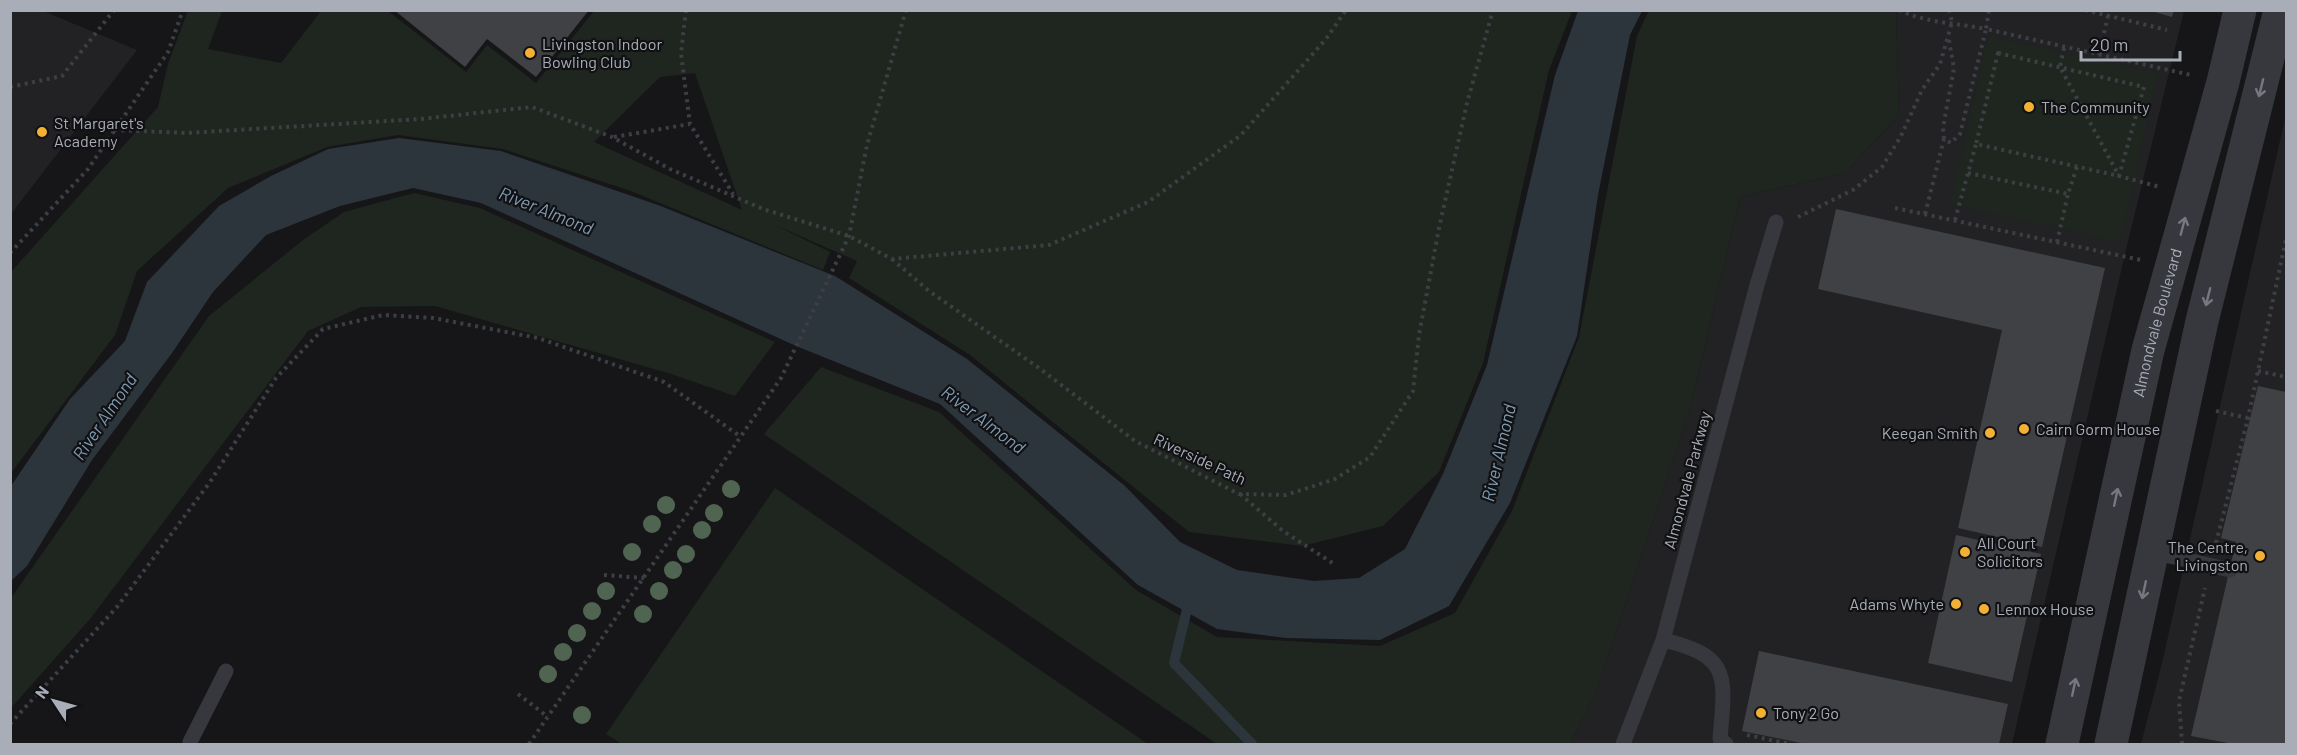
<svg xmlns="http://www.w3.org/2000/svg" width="2297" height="755" font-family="Barlow,sans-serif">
<rect width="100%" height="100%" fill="#161618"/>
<path fill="#222225" d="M 11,10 L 43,11 L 137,50 L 11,214 Z
M 1896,11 L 2184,11 L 2125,254 L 2012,744 L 1570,744 L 1596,693 L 1691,405 L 1740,197 L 1845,173 L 1899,115 Z
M 2286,114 L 2286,744 L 2141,744 L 2162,663 Z"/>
<path fill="#1e261f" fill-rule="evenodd" d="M 188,10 L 222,11 L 208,49 L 281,63 L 321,11 L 388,11 L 466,72 L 487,45 L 536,83 L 594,11 L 1572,11 L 1549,70 L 1483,363 L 1439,472 L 1383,526 L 1302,546 L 1189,532 L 970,355 L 849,278 L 857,261 L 775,225 L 830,252 L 823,270 L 631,191 L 503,149 L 398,135 L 327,147 L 228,188 L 137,271 L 115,335 L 11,473 L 11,272 L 158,107 L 168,64 ZM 695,73 L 742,210 L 594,142 L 660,77 Z
M 1649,10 L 1896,11 L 1899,115 L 1845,173 L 1740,197 L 1691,405 L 1596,693 L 1570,744 L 1217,744 L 764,434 L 821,367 L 939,412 L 1136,590 L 1217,637 L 1380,646 L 1455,613 L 1512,511 L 1579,337 L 1637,36 Z
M 1988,36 L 2158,74 L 2120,242 L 1950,204 Z
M 414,193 L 480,208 L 775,342 L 735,396 L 668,373 L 435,306 L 361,307 L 308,331 L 90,619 L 11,708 L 11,598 L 209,316 L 303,240 L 344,212 Z
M 775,488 L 1148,744 L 622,744 L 606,734 Z"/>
<path fill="#2c353c" d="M 1578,11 L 1642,11 L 1630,35 L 1598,195 L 1577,336 L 1510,503 L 1449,606 L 1380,640 L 1286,638 L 1217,629 L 1138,585 L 940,404 L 796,346 L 481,203 L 413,188 L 340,206 L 266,235 L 213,292 L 172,353 L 92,460 L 27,566 L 11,581 L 11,486 L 70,399 L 125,341 L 147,282 L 219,206 L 271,176 L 328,149 L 399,138 L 501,151 L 658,205 L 835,276 L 967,359 L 1125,486 L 1180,542 L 1237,570 L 1314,581 L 1359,578 L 1405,549 L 1443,474 L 1487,365 L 1555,75 Z"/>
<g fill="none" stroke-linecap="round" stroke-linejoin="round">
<path stroke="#2c353c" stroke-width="10" d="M 1189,601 L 1174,663 L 1252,744"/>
</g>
<path fill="#404145" d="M 394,10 L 589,10 L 536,77 L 487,39 L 465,67 Z
M 2148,10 L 2174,10 L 2172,17 Z
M 1836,209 L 2105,268 L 2042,547 L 1958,528 L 2002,330 L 1818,289 Z
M 2258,386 L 2286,392 L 2286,744 L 2233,744 L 2191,736 L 2236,542 L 2221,538 Z
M 1956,535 L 2041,554 L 2012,682 L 1928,663 Z
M 1759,651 L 2008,704 L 1999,744 L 1806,744 L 1742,731 Z"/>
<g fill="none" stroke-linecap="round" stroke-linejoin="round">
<path stroke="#3d3f44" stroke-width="4" stroke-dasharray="3 4.5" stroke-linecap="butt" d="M 686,10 L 681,53 L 690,124 L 733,194
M 1899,10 C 1926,23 1957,23 1986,29 L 1989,10
M 2085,10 L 2167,30
M 1949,40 L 1954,68 L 1943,128 L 1944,139 L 1951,143 L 1960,134 L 1986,29 L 2191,75
M 2064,48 L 2060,67 L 2119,176 L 2160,187
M 1998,53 L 2144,87 L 2119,176 L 1976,144 Z
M 2099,55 L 2108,16
M 10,87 L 62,76 L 114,10
M 114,130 L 186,133 L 421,119 L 532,107 L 612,137 L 670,169 L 763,209 L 849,236 L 892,259 L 1049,245 L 1148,202 L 1241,135 L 1326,39 L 1346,10
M 614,137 L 690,124
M 1968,173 L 2068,194 L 2077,167
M 1895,208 L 2141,260
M 1925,214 L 1944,139
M 1798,217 L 1853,190 L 1882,167 L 1901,136 L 1922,90 L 1940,64 L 1952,22 L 1949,10
M 1955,220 L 1976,144
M 2057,242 L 2068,194
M 10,253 L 88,169 L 168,52 L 183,10
M 892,259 L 929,291 L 1039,368 L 1135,441 L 1239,494 L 1286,495 L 1335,479 L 1370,457 L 1413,391 L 1419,335 L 1439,228 L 1467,103 L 1493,10
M 2258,371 L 2286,377
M 2216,411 L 2248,418
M 1240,494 L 1283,531 L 1334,564
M 2216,543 L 2248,418 L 2286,239
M 604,575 L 644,578
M 518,694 L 548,717
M 10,724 L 117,607 L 210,482 L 276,378 L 323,329 L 383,315 L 433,318 L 538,338 L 664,382 L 741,437
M 1747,735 L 1790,744
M 529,744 L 781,378 L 849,236 L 867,145 L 906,10
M 2182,744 L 2179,701 L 2205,588"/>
<path stroke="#37383d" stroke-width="15" d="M 2152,552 L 2230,570
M 1663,640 C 1732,656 1725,677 1720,739 L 1726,744
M 190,742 L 226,671
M 1623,744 L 1663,640 L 1757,285 L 1776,222"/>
<g stroke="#37383d" stroke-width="33">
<path id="s1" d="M 2062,744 L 2148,350 L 2223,82 L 2240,10"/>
<path d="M 2111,744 L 2202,321 L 2280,10"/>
</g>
</g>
<g fill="#506452">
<circle cx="731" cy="489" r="9"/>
<circle cx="666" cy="505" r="9"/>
<circle cx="714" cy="513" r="9"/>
<circle cx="652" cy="524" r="9"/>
<circle cx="702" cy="530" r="9"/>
<circle cx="632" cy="552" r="9"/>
<circle cx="686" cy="554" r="9"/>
<circle cx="673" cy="570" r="9"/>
<circle cx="606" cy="591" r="9"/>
<circle cx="659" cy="591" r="9"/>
<circle cx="592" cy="611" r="9"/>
<circle cx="643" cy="614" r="9"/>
<circle cx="577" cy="633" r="9"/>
<circle cx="563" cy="652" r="9"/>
<circle cx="548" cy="674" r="9"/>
<circle cx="582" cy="715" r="9"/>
</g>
<defs><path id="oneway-shaft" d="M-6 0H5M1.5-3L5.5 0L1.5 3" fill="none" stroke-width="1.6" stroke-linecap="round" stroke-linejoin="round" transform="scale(1.5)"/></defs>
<g stroke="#757881">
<use href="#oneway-shaft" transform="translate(2261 88) rotate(104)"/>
<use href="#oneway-shaft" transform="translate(2183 226) rotate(-75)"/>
<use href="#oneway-shaft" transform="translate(2208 297) rotate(104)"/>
<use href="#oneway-shaft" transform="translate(2116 497) rotate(-78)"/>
<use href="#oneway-shaft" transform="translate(2144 590) rotate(102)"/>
<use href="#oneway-shaft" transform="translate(2074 687) rotate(-78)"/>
</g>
<g fill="#f2b134" stroke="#111113" stroke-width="2">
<circle cx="530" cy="53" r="6"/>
<circle cx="2029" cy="107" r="6"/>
<circle cx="42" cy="132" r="6"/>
<circle cx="2024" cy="429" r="6"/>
<circle cx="1990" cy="433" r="6"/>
<circle cx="1965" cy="552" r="6"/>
<circle cx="2260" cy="556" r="6"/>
<circle cx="1956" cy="604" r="6"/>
<circle cx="1984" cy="609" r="6"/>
<circle cx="1761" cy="713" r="6"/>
</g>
<g text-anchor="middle" stroke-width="4.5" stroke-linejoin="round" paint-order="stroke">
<g font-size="16" fill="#a8adb8" stroke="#111113" text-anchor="start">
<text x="542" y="50">Livingston Indoor<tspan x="542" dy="18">Bowling Club</tspan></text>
<text x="2041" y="113">The Community</text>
<text x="54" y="129">St Margaret's<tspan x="54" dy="18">Academy</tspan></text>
<text x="2036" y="435">Cairn Gorm House</text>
<text x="1978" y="439" text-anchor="end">Keegan Smith</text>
<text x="1977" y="549">All Court<tspan x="1977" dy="18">Solicitors</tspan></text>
<text x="2248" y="553" text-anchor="end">The Centre,<tspan x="2248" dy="18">Livingston</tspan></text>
<text x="1944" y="610" text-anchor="end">Adams Whyte</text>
<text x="1996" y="615">Lennox House</text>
<text x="1773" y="719">Tony 2 Go</text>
</g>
<g font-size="16" fill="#a8adb8" stroke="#111113">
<text dy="6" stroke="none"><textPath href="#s1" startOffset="432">Almondvale Boulevard</textPath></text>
<text transform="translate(1200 459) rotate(25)" y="6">Riverside Path</text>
<text transform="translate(1687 480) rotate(-75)" y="6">Almondvale Parkway</text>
</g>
<g font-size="18" font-style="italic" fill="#7f9bb3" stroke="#111113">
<text transform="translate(546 211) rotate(22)" y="6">River Almond</text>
<text transform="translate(105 417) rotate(-56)" y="6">River Almond</text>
<text transform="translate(983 420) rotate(37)" y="6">River Almond</text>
<text transform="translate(1499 453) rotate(-77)" y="6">River Almond</text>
</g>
</g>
<rect width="2297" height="755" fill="none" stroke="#a8adb8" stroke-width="24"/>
<g transform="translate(54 701) rotate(306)" stroke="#111113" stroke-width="4.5" paint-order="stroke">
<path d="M0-4.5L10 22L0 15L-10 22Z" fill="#a8adb8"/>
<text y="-9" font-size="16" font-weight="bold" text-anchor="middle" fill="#a8adb8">N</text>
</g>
<path d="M2081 51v9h99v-9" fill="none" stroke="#a8adb8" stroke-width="3"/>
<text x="2090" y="51" font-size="18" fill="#a8adb8" stroke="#111113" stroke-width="4.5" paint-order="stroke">20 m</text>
</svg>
